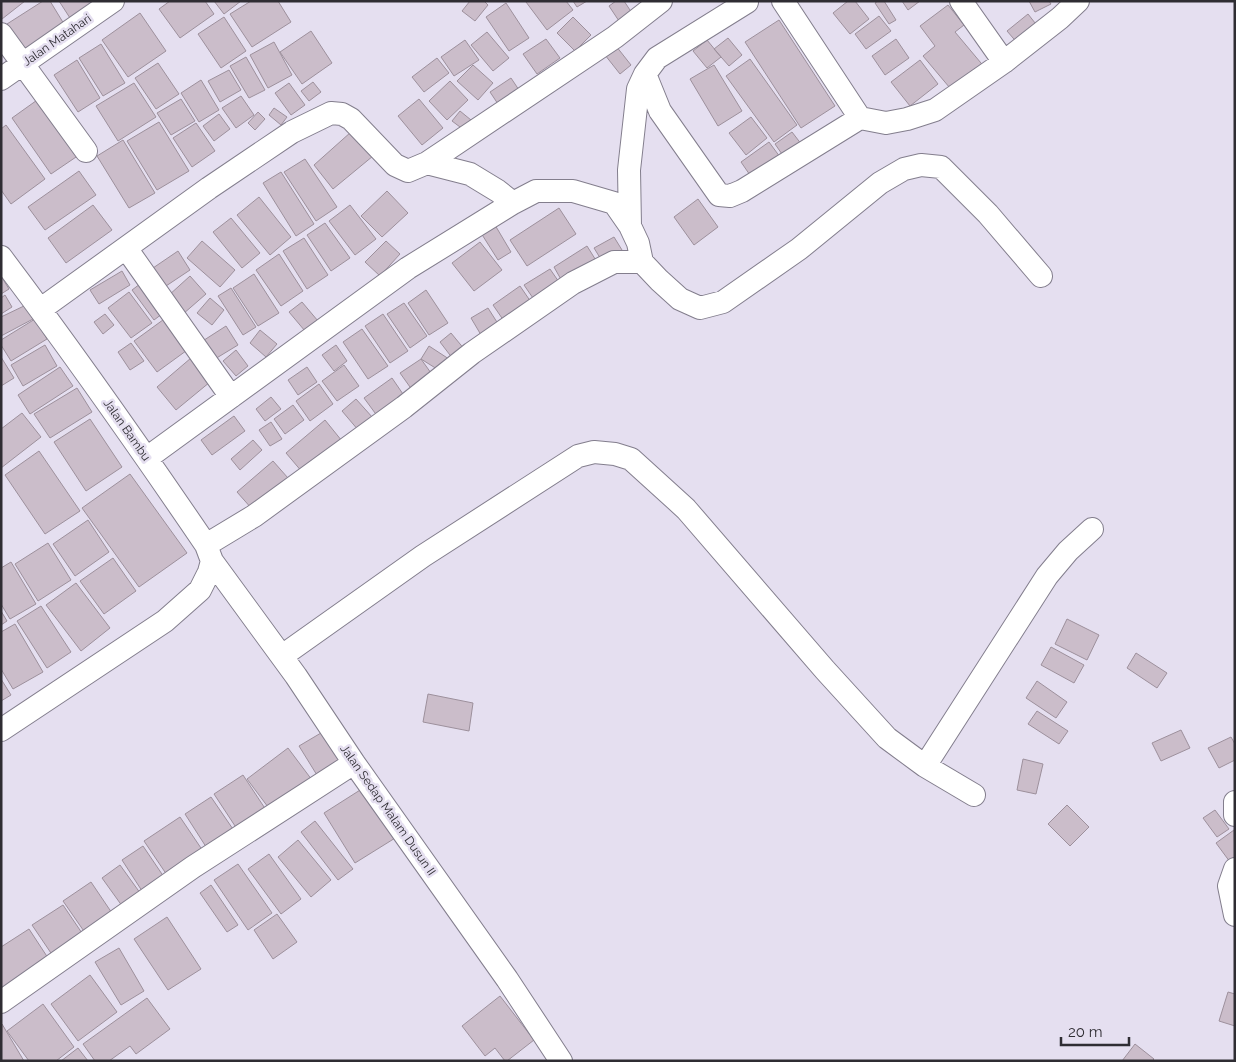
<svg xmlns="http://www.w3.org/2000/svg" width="1236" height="1062" font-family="Raleway,sans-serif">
<rect width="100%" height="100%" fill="#e5dff0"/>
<path fill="#cbbdca" stroke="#9d909c" d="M 1,1 L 25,1 L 2,19 Z
M 43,1 L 50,1 L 64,24 L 24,49 L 7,24 Z
M 59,1 L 95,1 L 70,18 Z
M 170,1 L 205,1 L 214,14 L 180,38 L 159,9 Z
M 214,1 L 241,1 L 224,14 Z
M 251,1 L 278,1 L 291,22 L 252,47 L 230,14 Z
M 470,1 L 484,1 L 488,5 L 475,21 L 462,11 Z
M 527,1 L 566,1 L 573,10 L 547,30 L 526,2 Z
M 573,1 L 587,1 L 577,7 Z
M 616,1 L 624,1 L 632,13 L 619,21 L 609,6 Z
M 848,1 L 855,1 L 869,19 L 850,34 L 833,13 Z
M 878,1 L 884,1 L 896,20 L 889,24 L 875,3 Z
M 902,1 L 920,1 L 908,10 Z
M 1029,1 L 1049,1 L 1051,4 L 1035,12 Z
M 506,3 L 529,38 L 509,51 L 486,17 Z
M 948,5 L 964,25 L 955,32 L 986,69 L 955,94 L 923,56 L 935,46 L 920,26 Z
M 140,13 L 166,51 L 128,77 L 102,40 Z
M 1028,14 L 1039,28 L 1019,45 L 1007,31 Z
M 879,16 L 891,31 L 866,49 L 855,34 Z
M 224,17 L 246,51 L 221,68 L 198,34 Z
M 573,17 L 591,35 L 575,51 L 557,33 Z
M 779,20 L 835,106 L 801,128 L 745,42 Z
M 311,31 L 332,63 L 302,84 L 280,52 Z
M 487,32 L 509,58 L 493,71 L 471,45 Z
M 728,38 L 742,55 L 729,66 L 714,49 Z
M 546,39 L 560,58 L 537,74 L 523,54 Z
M 896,39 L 909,58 L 885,75 L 872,56 Z
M 465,40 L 479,60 L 454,76 L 441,57 Z
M 707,40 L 721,57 L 707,68 L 693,51 Z
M 274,42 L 292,75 L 268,88 L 250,55 Z
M 101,44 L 125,83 L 103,96 L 79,58 Z
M 616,46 L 631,65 L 620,74 L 605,55 Z
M 246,57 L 265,90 L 249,98 L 230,66 Z
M 437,58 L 449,73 L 424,92 L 412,77 Z
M 750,59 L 797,125 L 774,142 L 726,76 Z
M 77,60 L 100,98 L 78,112 L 54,75 Z
M 920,60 L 938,84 L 910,106 L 891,82 Z
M 158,63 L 179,94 L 156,109 L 135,78 Z
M 473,65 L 493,83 L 478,100 L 457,81 Z
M 714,65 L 742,111 L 718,126 L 690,79 Z
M 229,70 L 241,90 L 220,102 L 208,81 Z
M 511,78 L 519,90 L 498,104 L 490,92 Z
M 201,80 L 219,110 L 199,122 L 181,93 Z
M 450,81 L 468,100 L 447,120 L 429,101 Z
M 313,82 L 321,92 L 309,101 L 301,91 Z
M 134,83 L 156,117 L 118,141 L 96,106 Z
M 289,83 L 305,105 L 291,115 L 275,93 Z
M 241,96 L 254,115 L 236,128 L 222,108 Z
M 40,98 L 79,155 L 51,174 L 12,118 Z
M 181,99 L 195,121 L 171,135 L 157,113 Z
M 419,99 L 443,128 L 422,145 L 398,116 Z
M 274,108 L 287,117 L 281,125 L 269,115 Z
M 460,111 L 471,120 L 464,130 L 452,121 Z
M 258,112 L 265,119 L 255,130 L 248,123 Z
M 219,114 L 230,129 L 214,141 L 203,126 Z
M 751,117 L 767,138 L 746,155 L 729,133 Z
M 159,122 L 189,171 L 157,190 L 127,141 Z
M 196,123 L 215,151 L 192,167 L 173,138 Z
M 6,125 L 45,179 L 11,204 L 1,190 L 1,129 Z
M 351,132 L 373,156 L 333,189 L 314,165 Z
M 792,132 L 802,145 L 784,157 L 775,144 Z
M 123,140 L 155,193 L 129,208 L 97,156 Z
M 769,142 L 780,157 L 752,178 L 741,162 Z
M 305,159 L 337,207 L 316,221 L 284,172 Z
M 79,171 L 96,195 L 45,230 L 28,207 Z
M 281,172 L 314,224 L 296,236 L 263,183 Z
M 387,191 L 408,213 L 382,237 L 361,216 Z
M 259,197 L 291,237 L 270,255 L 237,215 Z
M 698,199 L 718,227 L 694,245 L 674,217 Z
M 93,205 L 112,230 L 66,263 L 48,238 Z
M 350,205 L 376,239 L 355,255 L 329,221 Z
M 559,208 L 576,234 L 527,266 L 510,240 Z
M 231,218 L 260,253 L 242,268 L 213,232 Z
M 325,223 L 350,258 L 331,271 L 307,235 Z
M 495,225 L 511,252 L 498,260 L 481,233 Z
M 614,237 L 622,250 L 602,261 L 594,248 Z
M 304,238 L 328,275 L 307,289 L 283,251 Z
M 202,241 L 235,270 L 220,287 L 187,258 Z
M 386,241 L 400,254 L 380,276 L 365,262 Z
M 480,242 L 502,270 L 474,291 L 452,263 Z
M 587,246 L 597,262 L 563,283 L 554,267 Z
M 178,251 L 190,270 L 166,286 L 153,268 Z
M 279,254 L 303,291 L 281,306 L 256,270 Z
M 550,269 L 561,285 L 535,301 L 524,285 Z
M 122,271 L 130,285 L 99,304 L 90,290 Z
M 254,274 L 279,313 L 258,326 L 233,288 Z
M 1,276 L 9,289 L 1,294 Z
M 190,276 L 206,294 L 183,314 L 168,296 Z
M 144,281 L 166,311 L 154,320 L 132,290 Z
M 520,286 L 533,305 L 506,324 L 493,305 Z
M 231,288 L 256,327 L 243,335 L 218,296 Z
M 426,290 L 448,323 L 429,335 L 408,303 Z
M 129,292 L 152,323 L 131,338 L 108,308 Z
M 5,295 L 12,307 L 1,314 L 1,298 Z
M 210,298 L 224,310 L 212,325 L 197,313 Z
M 302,302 L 318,321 L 305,331 L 289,312 Z
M 404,303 L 427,336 L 410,348 L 387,314 Z
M 26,305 L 33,319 L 1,336 L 1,317 Z
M 488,308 L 502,330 L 484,340 L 471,318 Z
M 105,314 L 114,325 L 103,334 L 94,322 Z
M 383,314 L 408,351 L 390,363 L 365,326 Z
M 167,317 L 190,348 L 157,372 L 134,341 Z
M 35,319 L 47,339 L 11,361 L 1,345 L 1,340 Z
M 226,326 L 238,345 L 210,362 L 198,344 Z
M 362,329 L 388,366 L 368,379 L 343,342 Z
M 260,330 L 277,344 L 266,357 L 250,343 Z
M 451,333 L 465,350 L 453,359 L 440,342 Z
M 131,343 L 144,361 L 130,370 L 118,352 Z
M 45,345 L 57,366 L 23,386 L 11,365 Z
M 336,345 L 347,361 L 334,371 L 322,355 Z
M 429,346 L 452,361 L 445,374 L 421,359 Z
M 236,350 L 248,366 L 236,376 L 223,361 Z
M 1,357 L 14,378 L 1,386 Z
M 191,358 L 210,382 L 176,410 L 157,387 Z
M 421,359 L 436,380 L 415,394 L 400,373 Z
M 344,365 L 359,386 L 337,401 L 322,381 Z
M 60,367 L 73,386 L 30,414 L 18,395 Z
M 307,367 L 317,382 L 298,395 L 288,380 Z
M 392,378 L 405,397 L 378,417 L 364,398 Z
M 319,384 L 333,404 L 310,421 L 296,401 Z
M 77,388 L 92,412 L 50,438 L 34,414 Z
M 271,397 L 281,409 L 265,421 L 256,409 Z
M 356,399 L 373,418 L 359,431 L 342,411 Z
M 293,405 L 304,420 L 285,434 L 274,419 Z
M 22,413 L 41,437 L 1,468 L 1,429 Z
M 234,416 L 245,431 L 212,455 L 201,440 Z
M 90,419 L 122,467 L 86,491 L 54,442 Z
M 325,420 L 342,441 L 303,473 L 286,453 Z
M 271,422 L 282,439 L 270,446 L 259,430 Z
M 253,440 L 262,450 L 240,470 L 231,459 Z
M 39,451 L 80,511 L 45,534 L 5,475 Z
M 273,461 L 288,478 L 252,509 L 237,492 Z
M 130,474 L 187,553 L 139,587 L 82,508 Z
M 88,520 L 109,552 L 75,576 L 53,544 Z
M 48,543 L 71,580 L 38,601 L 15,564 Z
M 113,558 L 136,591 L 104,614 L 80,581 Z
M 11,562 L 36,604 L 10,619 L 1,604 L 1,568 Z
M 76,583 L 110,628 L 81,651 L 46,605 Z
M 41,606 L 71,652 L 47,668 L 17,621 Z
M 1,611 L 7,621 L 1,625 Z
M 1067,619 L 1099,635 L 1087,660 L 1055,644 Z
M 15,624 L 43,672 L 13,689 L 1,669 L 1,632 Z
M 1051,647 L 1084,665 L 1074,683 L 1041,665 Z
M 1136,653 L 1167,673 L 1157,688 L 1127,668 Z
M 1,679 L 11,695 L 1,701 Z
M 1037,681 L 1067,702 L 1056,718 L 1026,698 Z
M 428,694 L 473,703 L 469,731 L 423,722 Z
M 1037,711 L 1068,731 L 1059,744 L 1028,724 Z
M 326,730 L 347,764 L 320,780 L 299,746 Z
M 1181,730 L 1190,748 L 1161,761 L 1152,743 Z
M 1231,737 L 1235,744 L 1235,760 L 1219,768 L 1208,748 Z
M 288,748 L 312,780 L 271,811 L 247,779 Z
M 1023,759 L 1043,764 L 1036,794 L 1017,790 Z
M 243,775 L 268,813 L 239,832 L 214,794 Z
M 368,785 L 400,835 L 355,863 L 324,813 Z
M 211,797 L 237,835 L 210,853 L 185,814 Z
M 1067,805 L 1089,827 L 1070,846 L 1048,824 Z
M 1215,810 L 1229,829 L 1217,837 L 1203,818 Z
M 180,817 L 205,854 L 169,878 L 144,841 Z
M 315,821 L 353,869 L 338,880 L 301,832 Z
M 1234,830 L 1235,858 L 1230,862 L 1216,843 Z
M 298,840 L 331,880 L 311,897 L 278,857 Z
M 143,846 L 166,880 L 144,894 L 122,860 Z
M 269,854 L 301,899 L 281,914 L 248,869 Z
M 238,864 L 272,913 L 248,930 L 214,880 Z
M 120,865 L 143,897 L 125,910 L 102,878 Z
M 91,882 L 116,919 L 88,937 L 63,901 Z
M 211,885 L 238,925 L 227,932 L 200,893 Z
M 63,905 L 86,939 L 55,959 L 32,925 Z
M 277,914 L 297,942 L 273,959 L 254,930 Z
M 167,917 L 201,969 L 168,990 L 134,939 Z
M 29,929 L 50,961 L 1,993 L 1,947 Z
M 119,948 L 144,991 L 121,1005 L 95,962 Z
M 90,975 L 117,1012 L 78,1041 L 51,1004 Z
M 1228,992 L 1235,994 L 1235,1026 L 1219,1021 Z
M 500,996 L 534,1040 L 507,1061 L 505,1061 L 495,1048 L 485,1056 L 462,1026 Z
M 147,998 L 170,1029 L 136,1054 L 130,1046 L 109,1061 L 95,1061 L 83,1044 Z
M 43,1004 L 74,1047 L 56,1061 L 29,1061 L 7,1031 Z
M 2,1024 L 24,1061 L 1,1061 Z
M 1135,1044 L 1154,1059 L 1152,1061 L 1122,1061 Z
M 78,1048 L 88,1061 L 61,1061 Z"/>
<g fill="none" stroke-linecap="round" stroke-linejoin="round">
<g stroke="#837e8d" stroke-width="24">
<path id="minor" d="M 783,1 L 860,118 L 886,123 L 907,119 L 935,110 L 1004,62 L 1060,18 L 1078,1
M 961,1 L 1004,62
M 1,34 L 86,151
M 645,74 L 660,111 L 719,195 L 730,196 L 742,191 L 860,118
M 1,79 L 113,1
M 427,163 L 615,37 L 661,1
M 630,226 L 629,170 L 638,89 L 645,74 L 657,58 L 747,2
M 126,248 L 231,397
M 1,257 C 72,351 140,448 206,545 L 212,561 L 209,572 L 200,590 L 165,621 L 1,730
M 41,309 L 209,188 L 292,132 L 331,113 L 342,114 L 351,119 L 395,165 L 408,171 L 427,163 L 470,174 L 498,191 L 513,203 L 536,191 L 573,191 L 614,203 L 630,226 L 638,243 L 642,262 L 659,280 L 680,299 L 700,308 L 723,302 L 799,249 L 880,183 L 904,169 L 921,165 L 941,167 L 988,214 L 1041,276
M 147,458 L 408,268 L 513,203
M 206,545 L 254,516 L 404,407 L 472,353 L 573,283 L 614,262 L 642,262
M 212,561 L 296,676 L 354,763 L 507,979 L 561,1061
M 282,656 L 423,556 L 578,456 L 594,452 L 615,454 L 631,459 L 686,509 L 825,670 L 887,738 L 925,766 L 974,795
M 925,766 L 1047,576 L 1068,551 L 1092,529
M 1235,802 L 1235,815
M 1235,869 L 1229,886 L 1235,915
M 1,1002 L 193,867 L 354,763"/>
</g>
<use href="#minor" stroke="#fff" stroke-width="22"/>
</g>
<g text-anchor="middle" stroke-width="5" stroke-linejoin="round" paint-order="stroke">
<g font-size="12" fill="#2f2d33" stroke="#e5dff0">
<text transform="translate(57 40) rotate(-35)" y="4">Jalan Matahari</text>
<text transform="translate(127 430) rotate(55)" y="4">Jalan Bambu</text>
<text transform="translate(388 810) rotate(55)" y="4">Jalan Sedap Malam Dusun II</text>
</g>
</g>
<rect width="1236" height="1062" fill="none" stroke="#2f2d33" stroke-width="5"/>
<path d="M1061 1037v8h68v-8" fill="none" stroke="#2f2d33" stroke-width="2.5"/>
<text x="1068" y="1037" font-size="15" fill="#2f2d33" stroke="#e5dff0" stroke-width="4" paint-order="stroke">20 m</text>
</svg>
